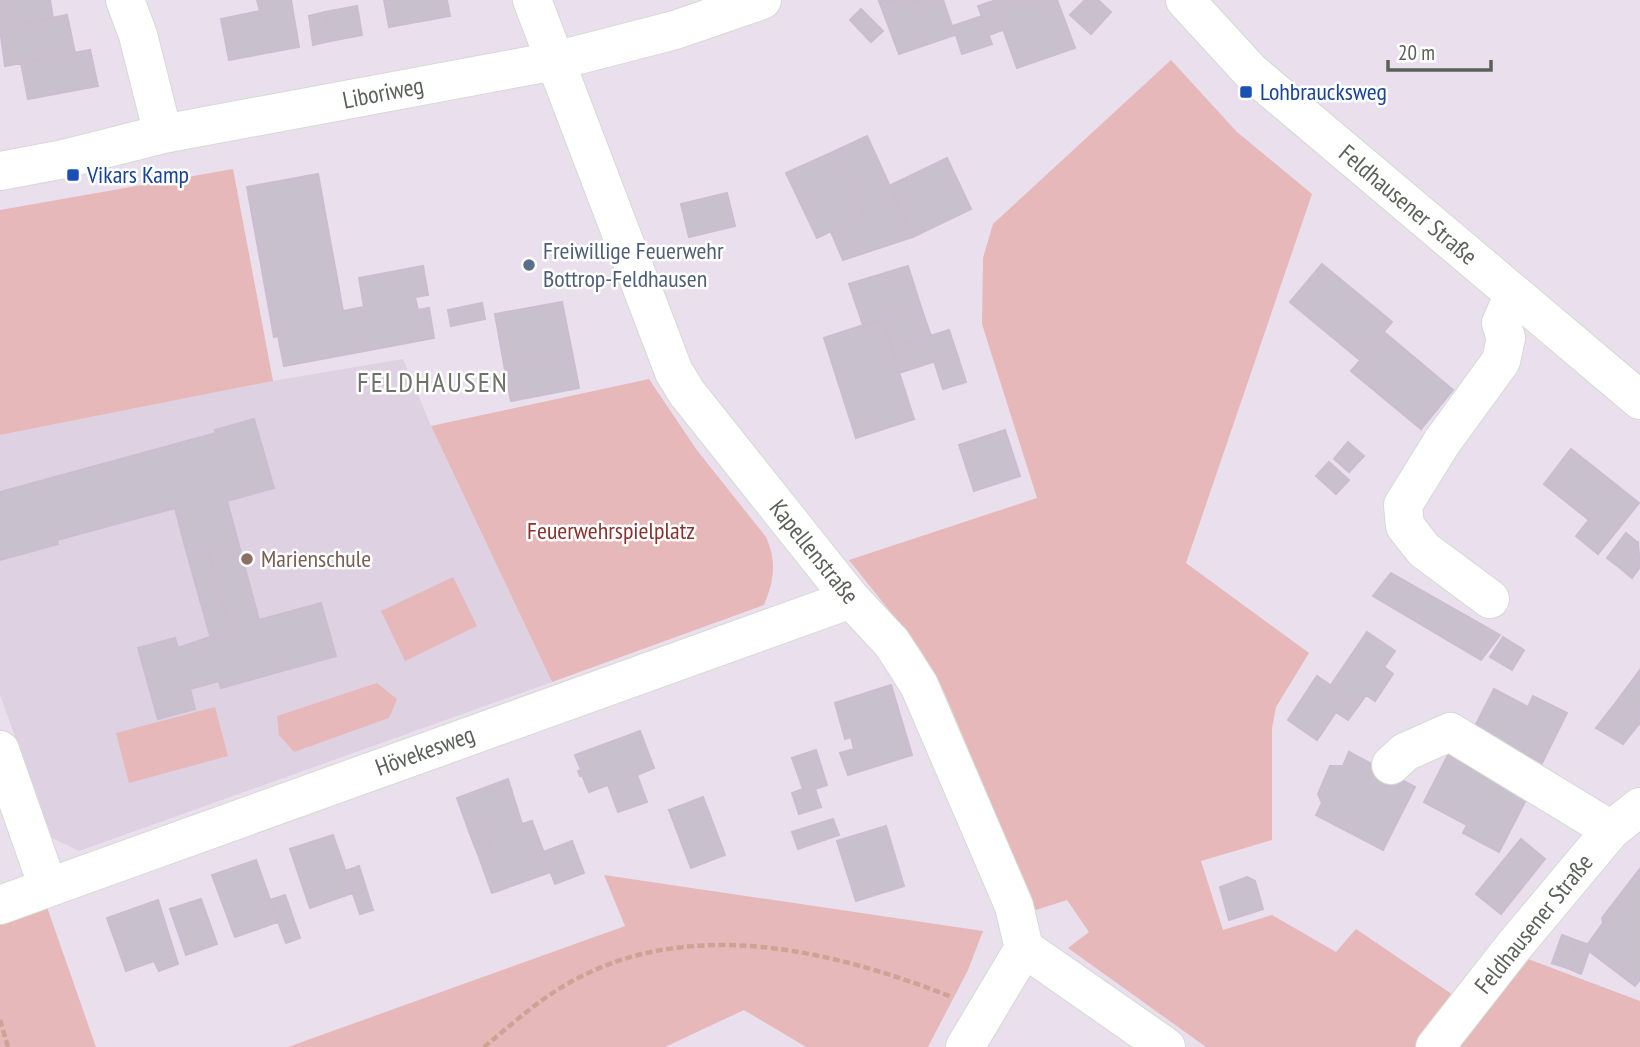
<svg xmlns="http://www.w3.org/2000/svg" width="1640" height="1047" font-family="'PT Sans Narrow',sans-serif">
<rect width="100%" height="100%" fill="#e9dfed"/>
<path fill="#ded1e2" d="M 403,359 L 431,426 L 552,682 L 79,851 L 52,838 L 0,695 L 0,435 L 273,381 Z"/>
<path fill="#e7b8b9" d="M 1171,60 L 1237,132 L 1312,194 L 1186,563 L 1309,653 L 1276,707 L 1272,728 L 1272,840 L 1201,861 L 1223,930 L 1272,915 L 1336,952 L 1356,929 L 1459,999 L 1420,1047 L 1206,1047 L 1068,948 L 1089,932 L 1067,900 L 1036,910 L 945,694 L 920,649 L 849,560 L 1037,498 L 982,324 L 983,258 L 993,224 Z
M 233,169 L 273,381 L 0,435 L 0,210 Z
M 649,379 L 696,449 L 766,537 C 777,562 774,581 764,605 L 552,682 L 431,426 Z
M 453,577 L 477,626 L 405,661 L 381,611 Z
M 377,683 L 397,699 L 389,718 L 294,752 L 279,735 L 277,716 Z
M 215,707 L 228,756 L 129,783 L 116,733 Z
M 604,875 L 983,931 L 968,970 L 928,1047 L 806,1047 L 744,1010 L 665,1047 L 288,1047 L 625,926 Z
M 47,907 L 96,1047 L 0,1047 L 0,923 Z
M 1520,956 L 1640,1001 L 1640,1047 L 1447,1047 Z"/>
<path fill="#c8c0cc" stroke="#cbbdd1" stroke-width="2" d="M 0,0 L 50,0 L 53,18 L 0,28 Z
M 257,0 L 291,0 L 299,47 L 229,60 L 221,19 L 260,11 Z
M 384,0 L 447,0 L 450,16 L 389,27 Z
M 943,0 L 955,35 L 899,54 L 879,1 Z
M 1057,0 L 1075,48 L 1017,68 L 993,1 Z
M 1085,0 L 1098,0 L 1111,12 L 1101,23 L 1081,4 Z
M 993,1 L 1003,30 L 989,35 L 978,6 Z
M 1081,4 L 1101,23 L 1091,34 L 1070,15 Z
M 357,6 L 362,35 L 330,41 L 325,12 Z
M 861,9 L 883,31 L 871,42 L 850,20 Z
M 325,12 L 330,41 L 313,45 L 309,16 Z
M 67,15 L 75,53 L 5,66 L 0,28 Z
M 982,16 L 992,44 L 962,54 L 953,26 Z
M 90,50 L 98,86 L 28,99 L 21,63 Z
M 867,136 L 913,237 L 843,260 L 831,232 L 865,215 L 835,151 Z
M 835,151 L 865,215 L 817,238 L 786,173 Z
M 947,158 L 971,209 L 913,237 L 889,186 Z
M 318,174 L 343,311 L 364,307 L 359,278 L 423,266 L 428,295 L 415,297 L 418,310 L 429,308 L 434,338 L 284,366 L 278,336 L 274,337 L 247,187 Z
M 727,193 L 735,226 L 689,237 L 681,204 Z
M 1322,264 L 1392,322 L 1360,360 L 1290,302 Z
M 908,266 L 921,307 L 863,325 L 849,284 Z
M 562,302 L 573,357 L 505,370 L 495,314 Z
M 482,303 L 485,319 L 451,326 L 448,310 Z
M 921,307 L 931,336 L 892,348 L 882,319 Z
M 882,319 L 914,419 L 856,438 L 824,338 Z
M 949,330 L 957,354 L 899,373 L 892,348 Z
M 1384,332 L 1453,390 L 1421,429 L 1351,371 Z
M 957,354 L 966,382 L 943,389 L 934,361 Z
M 573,357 L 579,388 L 511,401 L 505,370 Z
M 254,419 L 274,488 L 227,501 L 259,620 L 321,603 L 336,656 L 221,688 L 219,681 L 190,689 L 195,709 L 158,719 L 138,648 L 175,638 L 178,648 L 230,630 L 207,545 L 186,550 L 175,508 L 57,540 L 58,544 L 0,560 L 0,492 L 216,433 L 215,430 Z
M 1005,430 L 1020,476 L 974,491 L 959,445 Z
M 1348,442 L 1364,456 L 1349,472 L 1334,459 Z
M 1571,449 L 1639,503 L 1598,554 L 1576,536 L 1589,520 L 1544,484 Z
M 1329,462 L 1349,480 L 1336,494 L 1316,476 Z
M 1626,533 L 1638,543 L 1619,567 L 1607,558 Z
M 1638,543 L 1640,567 L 1632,578 L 1619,567 Z
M 207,545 L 230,630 L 214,635 L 215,638 L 211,639 L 186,550 Z
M 1391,573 L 1500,635 L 1481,660 L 1373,596 Z
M 1367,632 L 1395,651 L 1384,667 L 1393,674 L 1375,701 L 1366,695 L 1359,705 L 1331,685 Z
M 1503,637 L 1524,650 L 1512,670 L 1490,657 Z
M 1640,670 L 1640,724 L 1614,705 Z
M 1317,676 L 1359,705 L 1348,720 L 1336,712 L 1317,740 L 1288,720 Z
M 891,685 L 912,755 L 848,775 L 840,753 L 854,749 L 851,737 L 845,739 L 835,703 Z
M 1494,689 L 1528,707 L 1533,696 L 1567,713 L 1542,763 L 1475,726 Z
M 1614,705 L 1639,724 L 1623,744 L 1596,728 Z
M 640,731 L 654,768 L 637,775 L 647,802 L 618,812 L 608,785 L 589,792 L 582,775 L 580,776 L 578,771 L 581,770 L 575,755 Z
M 816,750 L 827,785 L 815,789 L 821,807 L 799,814 L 792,793 L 803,789 L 792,758 Z
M 1349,752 L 1415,787 L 1383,850 L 1316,815 L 1322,803 L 1318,794 L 1330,766 L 1343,766 Z
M 1449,753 L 1529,794 L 1499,852 L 1463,833 L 1467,825 L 1424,802 Z
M 508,779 L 522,824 L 532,821 L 551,872 L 492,893 L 479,857 L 492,852 L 484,829 L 470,834 L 457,798 Z
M 703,797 L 725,855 L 691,868 L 669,810 Z
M 833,819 L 839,835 L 798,849 L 792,832 Z
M 886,826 L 904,886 L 856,901 L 837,841 Z
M 484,829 L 492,852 L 479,857 L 470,834 Z
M 333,835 L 353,893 L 310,908 L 290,849 Z
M 1521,839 L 1545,859 L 1501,914 L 1476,894 Z
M 572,841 L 584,873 L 555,884 L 543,852 Z
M 256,860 L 278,922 L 235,937 L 212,875 Z
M 359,866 L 373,910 L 360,914 L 345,871 Z
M 1640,869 L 1640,980 L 1635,986 L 1585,948 L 1603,923 L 1602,918 Z
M 1247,877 L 1255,881 L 1263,909 L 1229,920 L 1220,887 Z
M 285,895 L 300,938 L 286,943 L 270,900 Z
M 201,899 L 217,944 L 186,955 L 170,909 Z
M 158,900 L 178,964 L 159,971 L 154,961 L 126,971 L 107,918 Z
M 1562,935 L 1578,941 L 1567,968 L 1552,963 Z
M 1578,941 L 1587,944 L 1585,948 L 1589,951 L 1581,974 L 1567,968 Z"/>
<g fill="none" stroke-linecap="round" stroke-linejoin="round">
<g stroke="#d5dad2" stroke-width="40">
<path id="minor" d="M 125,0 L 138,35 L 163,134
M 532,0 L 674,372 L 687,393 L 851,599 L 892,643 L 919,685 L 1014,906 L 1024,948 L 1166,1047
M 1185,0 L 1251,72 L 1640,400
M 0,171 L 64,159 L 163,134 L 555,61 L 675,30 L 762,0
M 1490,599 L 1424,550 L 1405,526 L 1403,505 L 1442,442 L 1501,361 L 1506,338 L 1501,323 L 1514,294
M 0,750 L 48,887
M 1391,765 L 1405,752 L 1450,732 L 1611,830
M 0,905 L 851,599
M 965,1047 L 1024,948
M 1435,1047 L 1514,946 L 1611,830 L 1640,807"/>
</g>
<path stroke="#cda394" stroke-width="4.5" stroke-dasharray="7 3.5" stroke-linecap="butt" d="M 0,1020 L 8,1047
M 484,1047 C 511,1025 538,1000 569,983 C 688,915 832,950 952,997"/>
<use href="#minor" stroke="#fff" stroke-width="38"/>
</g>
<g fill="#1a4fb4" stroke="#fff" stroke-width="2.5">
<rect x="1239" y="85" width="14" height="14" rx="3.5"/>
<rect x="66" y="168" width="14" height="14" rx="3.5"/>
</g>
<circle fill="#5c6f8a" stroke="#fff" stroke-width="2.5" cx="529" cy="265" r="7"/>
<circle fill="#8d6e63" stroke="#fff" stroke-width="2.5" cx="247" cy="559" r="7"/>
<g text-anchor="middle" stroke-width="5" stroke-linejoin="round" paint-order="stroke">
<g font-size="24" fill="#164399" stroke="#fff" text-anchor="start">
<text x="1260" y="100">Lohbraucksweg</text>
<text x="87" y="183">Vikars Kamp</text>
</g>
<g font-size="24" fill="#5c6158" stroke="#fff">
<text transform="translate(383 93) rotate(-11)" y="8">Liboriweg</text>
<text transform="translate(1408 205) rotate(40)" y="8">Feldhausener Straße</text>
<text transform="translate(814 552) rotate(51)" y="8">Kapellenstraße</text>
<text transform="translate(425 751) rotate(-20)" y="8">Hövekesweg</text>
<text transform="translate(1534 924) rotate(-51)" y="8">Feldhausener Straße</text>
</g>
<g font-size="24" fill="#4e5e75" stroke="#fff" text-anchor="start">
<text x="543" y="259">Freiwillige Feuerwehr<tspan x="543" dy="28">Bottrop-Feldhausen</tspan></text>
</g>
<g font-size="24" fill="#89312f" stroke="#fff">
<text x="611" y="539">Feuerwehrspielplatz</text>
</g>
<g font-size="24" fill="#785e54" stroke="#fff" text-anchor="start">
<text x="261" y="567">Marienschule</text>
</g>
<g font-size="28" letter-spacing="2" fill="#6e7369" stroke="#fff">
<text x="433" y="392">FELDHAUSEN</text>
</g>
</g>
<path d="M1388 60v10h103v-10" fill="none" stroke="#5c6158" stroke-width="3.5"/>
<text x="1398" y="60" font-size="21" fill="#5c6158" stroke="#ffffff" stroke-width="5" paint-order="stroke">20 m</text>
</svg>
